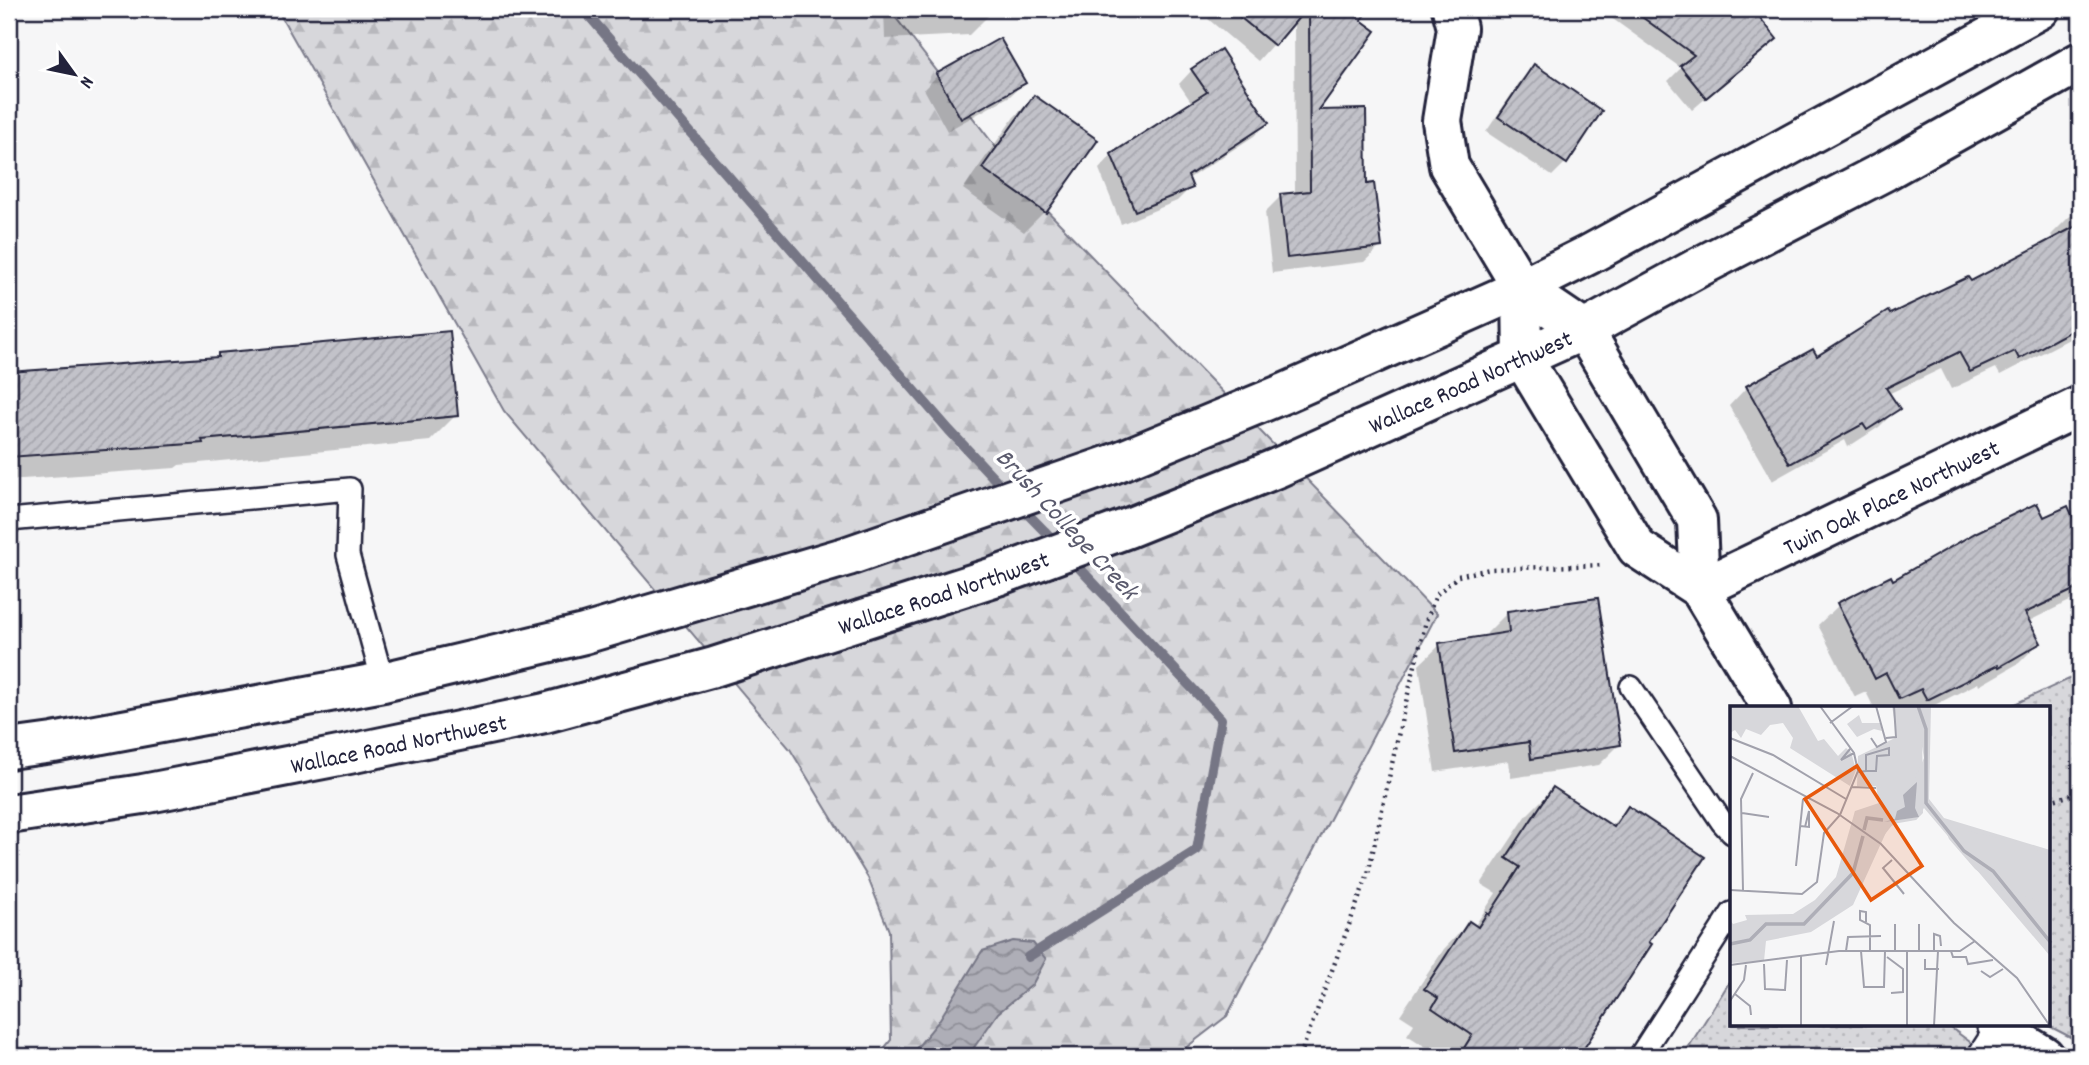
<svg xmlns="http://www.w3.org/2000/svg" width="2089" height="1065" font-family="Dekko,sans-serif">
<defs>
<pattern id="grass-dots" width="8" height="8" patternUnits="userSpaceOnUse" patternTransform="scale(1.75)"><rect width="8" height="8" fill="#d7d7db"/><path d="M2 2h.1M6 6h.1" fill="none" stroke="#b8b8bd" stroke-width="1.8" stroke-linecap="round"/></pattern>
<pattern id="forest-firs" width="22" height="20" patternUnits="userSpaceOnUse" patternTransform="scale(1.75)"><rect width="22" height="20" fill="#d7d7db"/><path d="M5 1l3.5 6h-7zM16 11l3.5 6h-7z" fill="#b8b8bd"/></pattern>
<pattern id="water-waves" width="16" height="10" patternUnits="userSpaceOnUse" patternTransform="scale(1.75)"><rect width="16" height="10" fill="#aeaeb7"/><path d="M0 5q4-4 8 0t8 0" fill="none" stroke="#8d8d96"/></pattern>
<pattern id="building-hatch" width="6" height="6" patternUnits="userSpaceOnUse" patternTransform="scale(1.75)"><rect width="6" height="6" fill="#c2c2c9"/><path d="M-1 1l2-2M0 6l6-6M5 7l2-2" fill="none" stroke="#a6a6ae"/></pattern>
</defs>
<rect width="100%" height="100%" fill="#f6f6f7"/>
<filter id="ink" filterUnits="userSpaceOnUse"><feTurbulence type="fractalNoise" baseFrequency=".0143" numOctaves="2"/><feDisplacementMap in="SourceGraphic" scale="14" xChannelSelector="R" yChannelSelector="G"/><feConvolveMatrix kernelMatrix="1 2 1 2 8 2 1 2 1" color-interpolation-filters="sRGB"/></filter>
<g filter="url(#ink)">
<path fill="url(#grass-dots)" stroke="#7c7c8b" stroke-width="2" d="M 2080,674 L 2080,1042 L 2047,1025 L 2049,1025 L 2049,708 L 2006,708 Z
M 1732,978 L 1732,1025 L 1947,1025 L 1989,1056 L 1683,1056 Z"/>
<path fill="url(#forest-firs)" stroke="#7c7c8b" stroke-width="2" d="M 277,9 L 889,9 L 1035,198 L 1437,614 L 1227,1016 L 1175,1056 L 878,1056 L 891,1040 L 889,931 L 868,878 L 790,749 L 504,411 Z"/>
<path fill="url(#water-waves)" stroke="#767685" stroke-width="2" d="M 1013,941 L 1033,943 L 1046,959 L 1032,985 L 998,1013 L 968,1056 L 910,1056 L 938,1022 L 982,951 Z"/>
<path fill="#0003" d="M 884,9 L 989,9 L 989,15 L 969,35 L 885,39 Z
M 1217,9 L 1362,9 L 1365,11 L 1359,21 L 1315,111 L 1365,186 L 1380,247 L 1364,262 L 1272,273 L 1265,212 L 1281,196 L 1295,194 L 1294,20 L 1258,61 L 1208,19 Z
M 1599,9 L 1750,9 L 1775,39 L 1692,110 L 1668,81 L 1681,68 Z
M 1534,67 L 1565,163 L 1552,176 L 1486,132 L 1521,80 Z
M 1192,70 L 1267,122 L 1254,136 L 1188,179 L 1191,187 L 1177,201 L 1121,224 L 1099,169 L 1112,155 L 1192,103 L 1179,84 Z
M 937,76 L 1024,83 L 1010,96 L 947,131 L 924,89 Z
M 1034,97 L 1095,140 L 1044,212 L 1024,232 L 963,189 L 1014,117 Z
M 2080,211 L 2080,337 L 2077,339 L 2075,336 L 2000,375 L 1996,368 L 1951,389 L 1941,369 L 1888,394 L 1897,409 L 1879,427 L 1848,447 L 1845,440 L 1772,481 L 1729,406 L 1747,387 L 1816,358 L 1889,317 L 1970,284 L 2054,240 L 2051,235 L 2069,217 Z
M 218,355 L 456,415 L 430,441 L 179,465 L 175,468 L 9,480 L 9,374 L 214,359 Z
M 2080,506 L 2080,596 L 2027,622 L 2039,643 L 2019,663 L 1979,686 L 1978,683 L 1929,708 L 1874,708 L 1866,692 L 1855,697 L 1818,625 L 1839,605 L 2043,520 L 2069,512 Z
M 1507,613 L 1619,745 L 1599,765 L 1511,778 L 1509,761 L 1435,772 L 1419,665 L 1440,645 L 1488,637 L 1487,633 Z
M 1553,789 L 1610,827 L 1628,808 L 1647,943 L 1649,944 L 1577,1056 L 1440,1056 L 1407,1035 L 1414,1024 L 1400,1015 L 1444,949 L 1469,923 L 1474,927 L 1496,893 L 1481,884 L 1527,815 Z"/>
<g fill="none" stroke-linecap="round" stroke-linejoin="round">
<path stroke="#767685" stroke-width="10" d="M 583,9 L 949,430 L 1008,493
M 1019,505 L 1059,546
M 1028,957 L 1197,850 L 1221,719 L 1070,558"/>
</g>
<path fill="url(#building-hatch)" stroke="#22223b" stroke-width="2" d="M 1230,9 L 1306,9 L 1275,46 Z
M 1309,9 L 1369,9 L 1361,20 L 1376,31 L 1319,110 L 1366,109 L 1367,184 L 1374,183 L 1382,247 L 1287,258 L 1280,194 L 1310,191 Z
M 1631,9 L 1753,9 L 1777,39 L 1706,98 L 1680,66 L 1694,55 Z
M 1000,38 L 1026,83 L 961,119 L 936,74 Z
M 1221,49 L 1269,123 L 1188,176 L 1193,188 L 1135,211 L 1111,154 L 1207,92 L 1191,69 Z
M 1534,64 L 1602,111 L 1567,164 L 1498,117 Z
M 1034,95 L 1098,140 L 1046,213 L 982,168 Z
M 2080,224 L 2080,326 L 2019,359 L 2015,351 L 1970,372 L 1959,352 L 1886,388 L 1900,409 L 1867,430 L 1863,424 L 1790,464 L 1746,386 L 1813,349 L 1817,356 L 1888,311 L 1890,314 L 1968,277 L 1971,281 Z
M 450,331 L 458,416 L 202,440 L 203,443 L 9,457 L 9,372 L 218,357 L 218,353 Z
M 2037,503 L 2044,517 L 2068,506 L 2080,532 L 2080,587 L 2025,613 L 2041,643 L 1999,667 L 1998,665 L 1927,700 L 1921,689 L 1899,699 L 1886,673 L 1875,679 L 1837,603 L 1891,576 L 1893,580 L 1977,532 Z
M 1598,598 L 1621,745 L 1531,759 L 1529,742 L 1455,753 L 1439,643 L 1509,632 L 1507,611 Z
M 1553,787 L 1614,827 L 1628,806 L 1705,857 L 1649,942 L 1652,944 L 1579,1056 L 1459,1056 L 1472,1035 L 1432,1008 L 1438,998 L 1424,989 L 1469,921 L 1478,927 L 1487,913 L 1489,915 L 1520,867 L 1506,858 Z"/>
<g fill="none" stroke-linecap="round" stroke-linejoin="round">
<g stroke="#22223b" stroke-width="26">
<path id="lane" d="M 9,520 L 350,489 L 348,555 L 383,682
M 1631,687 L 1722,822 L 1732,833
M 1640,1056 L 1732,913
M 1978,1056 L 1998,1025"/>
</g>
<g stroke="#22223b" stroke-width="44">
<g id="street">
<path d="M 1452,9 L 1457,28 L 1442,121 L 1449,166 L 1522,288 L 1584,330 L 1697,520 L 1700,589"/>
<path d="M 1522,288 L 1523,359 L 1637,548 L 1700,589 L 1772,708"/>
<path id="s1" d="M 1700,589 L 2080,406"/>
<path d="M 1997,1025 L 2008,1034 L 2044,1056"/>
</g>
</g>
<g stroke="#22223b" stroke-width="44">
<g id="primary">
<path d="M 9,749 L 53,743 L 383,682 L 584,634 L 848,556 L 1113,464 L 1285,393 L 1522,288 L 1590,254 L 2040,9"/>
<path id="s2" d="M 9,814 L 143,794 L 349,754 L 545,713 L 714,667 L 997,576 L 1128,528 L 1277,468 L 1584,330 L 1701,266 L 1885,171 L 2080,62"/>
</g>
</g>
<path stroke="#22223b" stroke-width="4.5" stroke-dasharray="2 5" stroke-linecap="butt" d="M 2049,801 L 2080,793
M 1300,1056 L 1368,874 L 1402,718 L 1426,621 L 1436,595 L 1458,576 L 1490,569 L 1603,565"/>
<use href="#lane" stroke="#fff" stroke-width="21"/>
<use href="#street" stroke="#fff" stroke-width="38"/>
<use href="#primary" stroke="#fff" stroke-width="38"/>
</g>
</g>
<g text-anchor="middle" stroke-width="7" stroke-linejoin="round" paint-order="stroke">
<g font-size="24" fill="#22223b" stroke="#fff">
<text dy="8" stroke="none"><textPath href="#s2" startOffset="1530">Wallace Road Northwest</textPath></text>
<text dy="8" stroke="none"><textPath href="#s1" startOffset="212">Twin Oak Place Northwest</textPath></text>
<text dy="8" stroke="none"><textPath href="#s2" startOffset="962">Wallace Road Northwest</textPath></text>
<text dy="8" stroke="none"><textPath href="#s2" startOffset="396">Wallace Road Northwest</textPath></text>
</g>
<g font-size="26" font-style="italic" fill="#5a5a6d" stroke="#fff">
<text transform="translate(1068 523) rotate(47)" y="9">Brush College Creek</text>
</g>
</g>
<g transform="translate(1730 706)">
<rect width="320" height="320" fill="#f6f6f7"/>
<path d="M 0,0 L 68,0 L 88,35 L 94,33 L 108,50 L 116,42 L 121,46 L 126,64 L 120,80 L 60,42 L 63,32 L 53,17 L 40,19 L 31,29 L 16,23 L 11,32 L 5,24 L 0,27 ZM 162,0 L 186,0 L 192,18 L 193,107 L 186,114 L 163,118 L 152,132 L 124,112 L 125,105 L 149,97 L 146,80 L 127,80 L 128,50 L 167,31 ZM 129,9 L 132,17 L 150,17 L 152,25 L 144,23 L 127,31 L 117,18 Z" fill="#d7d7db"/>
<path d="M 185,0 L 201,1 L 199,93 L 214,112 L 320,144 L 320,250 L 194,102 L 186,114 L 172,114 L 158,122 L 123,199 L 81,226 L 36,235 L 34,255 L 0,257 L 0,214 L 3,218 L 17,214 L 15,209 L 63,208 L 85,194 L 106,171 L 125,105 L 165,107 L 172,101 L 194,52 Z" fill="#d7d7db"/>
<path d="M 220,121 L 299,139 L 320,151 L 320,201 L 280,183 L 304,211 L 320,218 L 320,227 L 303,225 L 270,182 L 245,163 L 219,133 L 215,123 Z" fill="#d7d7db"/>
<path d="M 187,76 L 185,102 L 189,111 L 154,116 L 165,113 L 167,105 L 175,101 L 173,89 Z" fill="#aeaeb7"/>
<path fill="none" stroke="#aeaeb7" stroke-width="3.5" d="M 188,0 L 196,23 L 196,97 L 234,145 L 263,165 L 321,237M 134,124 L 137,112 L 153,114M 0,238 L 20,234 L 36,218 L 74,218 L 123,167 L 133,130"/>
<path fill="none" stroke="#a1a1ac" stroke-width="2" d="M 100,17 L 123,0M 0,32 L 43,49 L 116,93M 141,32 L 147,41 L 156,36 L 146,0M 156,32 L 166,31 L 164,0M 120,43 L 111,54 L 124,47M 0,50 L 107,107 L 151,138 L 224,217 L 287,272 L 320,320M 128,66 L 136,65 L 146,65 L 147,50 L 159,49 L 159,42 L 136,49 L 136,65M 122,81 L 146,82M 12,107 L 39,111M 70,120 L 79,121 L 79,105 L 75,121M 162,154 L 153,162 L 174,188M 66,160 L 73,93M 0,184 L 72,188 L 87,176 L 94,127 L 110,109 L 128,65 L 124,47 L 90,0M 13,184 L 11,93 L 23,67M 136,216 L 136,206 L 130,205 L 130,214 L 140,219 L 140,245M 116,245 L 118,231 L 151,230M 131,245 L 134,281 L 154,281 L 155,245M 165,245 L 165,218M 189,245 L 189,218M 204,245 L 204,228 L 210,230 L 211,240M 221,245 L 223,251 L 236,251 L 238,258 L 263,254M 157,251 L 173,263 L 173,286 L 161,287M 195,253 L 195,263 L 209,263M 34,258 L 35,283 L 55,284 L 57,254M 0,259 L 109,245 L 230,245 L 245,235M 96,259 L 104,215M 251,265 L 260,271 L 273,263M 5,288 L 20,300 L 21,309M 0,295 L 14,274 L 16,259M 71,320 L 71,250M 177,320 L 177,245M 204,320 L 208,245"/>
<path fill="#e8590c" fill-opacity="0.15" stroke="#e8590c" stroke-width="3.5" d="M 127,60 L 192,160 L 141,194 L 75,93 Z"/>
<rect width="320" height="320" fill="none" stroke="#22223b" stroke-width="3.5"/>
</g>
<rect width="2089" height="1065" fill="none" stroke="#fff" stroke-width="35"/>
<rect x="18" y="18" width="2054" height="1030" fill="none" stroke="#22223b" stroke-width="2.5" filter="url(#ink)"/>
<g transform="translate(74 74) rotate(123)" stroke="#ffffff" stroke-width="5" paint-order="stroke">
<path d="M0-5L12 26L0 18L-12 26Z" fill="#22223b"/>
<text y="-10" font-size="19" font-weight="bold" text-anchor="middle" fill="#22223b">N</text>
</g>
</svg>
